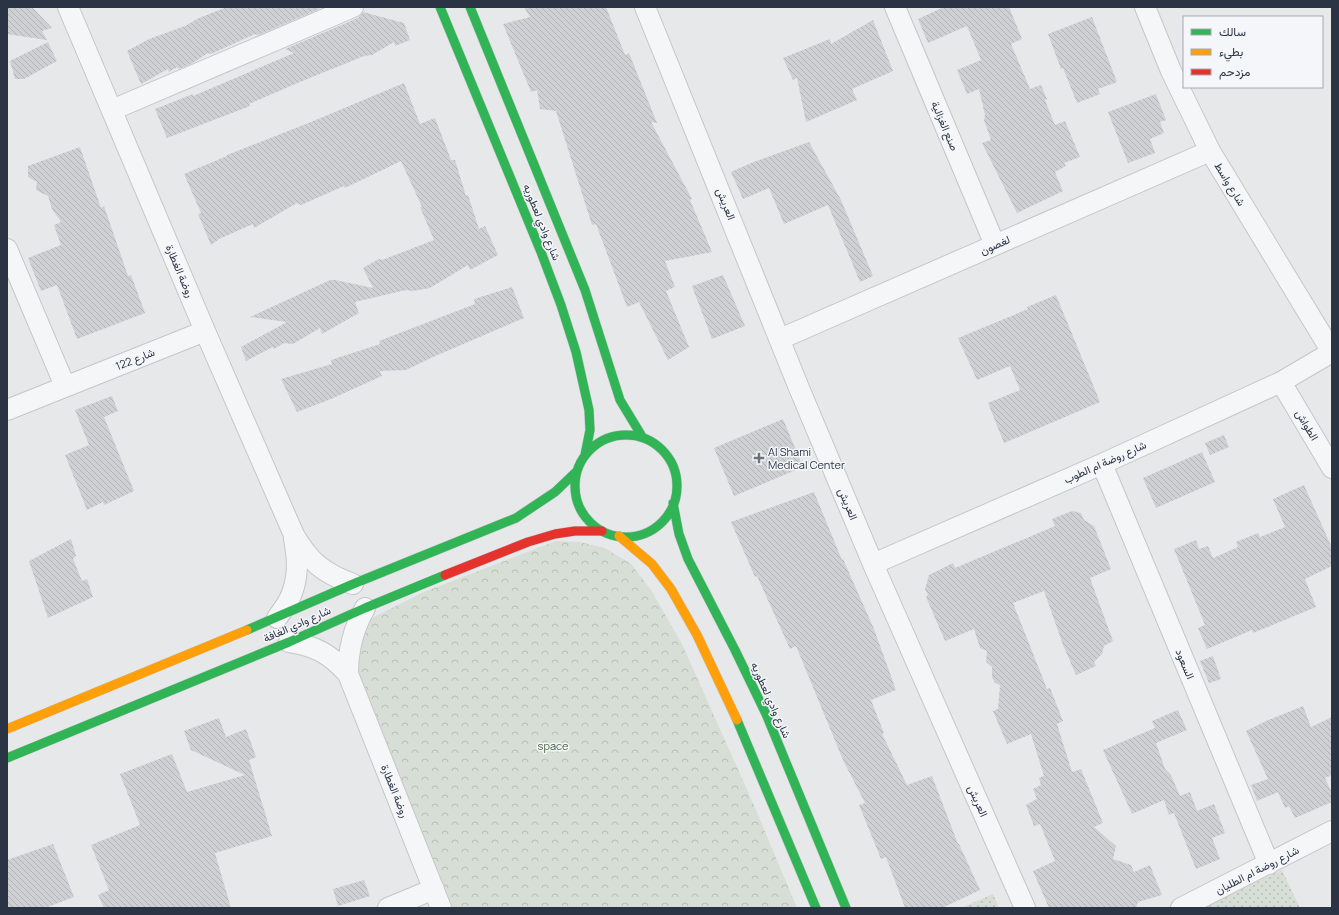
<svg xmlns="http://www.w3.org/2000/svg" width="1339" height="915" font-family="Manrope,Vazirmatn,sans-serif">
<defs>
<pattern id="forest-crowns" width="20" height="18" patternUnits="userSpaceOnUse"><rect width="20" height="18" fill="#d6ded6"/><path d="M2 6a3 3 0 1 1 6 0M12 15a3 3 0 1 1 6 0" fill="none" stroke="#b8bfb9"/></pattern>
<pattern id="park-dots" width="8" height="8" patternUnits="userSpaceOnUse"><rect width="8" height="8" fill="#d6ded6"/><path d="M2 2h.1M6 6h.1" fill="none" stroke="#b8bfb9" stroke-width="1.8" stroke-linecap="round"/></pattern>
<pattern id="building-back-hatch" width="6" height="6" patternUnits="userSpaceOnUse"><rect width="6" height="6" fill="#ced0d3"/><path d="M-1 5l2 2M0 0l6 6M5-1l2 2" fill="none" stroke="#b1b3b6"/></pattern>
</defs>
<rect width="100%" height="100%" fill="#e6e8ea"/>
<path fill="url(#forest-crowns)" d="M 556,541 L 579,542 L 605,548 L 631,564 L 651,590 L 682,644 L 753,803 L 797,908 L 444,908 L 430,875 L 357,669 L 360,636 L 365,626 L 372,618 L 424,592 Z"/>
<path fill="url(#park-dots)" d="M 1282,870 L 1300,908 L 1204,908 Z
M 993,894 L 999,908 L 961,908 Z"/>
<path fill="url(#building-back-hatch)" d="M 7,7 L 32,7 L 52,28 L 42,31 L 47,40 L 7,34 Z
M 227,7 L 321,7 L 317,10 L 258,35 L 255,34 L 211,54 L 208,53 L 191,64 L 179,69 L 177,67 L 169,72 L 168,69 L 141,84 L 127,51 L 149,39 L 185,26 L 199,18 Z
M 524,7 L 606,7 L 625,55 L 629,53 L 657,123 L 651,122 L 692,199 L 690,200 L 712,252 L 665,261 L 675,287 L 666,291 L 689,347 L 668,360 L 639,302 L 627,307 L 596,224 L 592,225 L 556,111 L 540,109 L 537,90 L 531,92 L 503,24 L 530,17 Z
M 944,7 L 1009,7 L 1022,39 L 1011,44 L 1030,89 L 1041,85 L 1047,99 L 1045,100 L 1055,125 L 1065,121 L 1080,157 L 1064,163 L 1066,166 L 1055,172 L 1063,191 L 1017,213 L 982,143 L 991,140 L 984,120 L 985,115 L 979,89 L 967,94 L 957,70 L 981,60 L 967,26 L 928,43 L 918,19 Z
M 363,12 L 404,23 L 410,40 L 395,46 L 394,42 L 372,55 L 364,56 L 300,82 L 249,104 L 250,106 L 167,138 L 155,109 L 193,94 L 193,96 L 294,53 L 285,49 L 358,18 Z
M 1092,17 L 1117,82 L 1098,89 L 1100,94 L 1077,103 L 1063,68 L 1061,69 L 1048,34 Z
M 873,20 L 893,71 L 852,89 L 857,100 L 806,122 L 797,78 L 793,80 L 783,58 L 830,39 L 831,44 Z
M 48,42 L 57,61 L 24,79 L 15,79 L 10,61 Z
M 404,83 L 420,124 L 435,118 L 451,160 L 455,160 L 466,196 L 468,195 L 479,229 L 485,226 L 498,255 L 470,270 L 468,265 L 430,288 L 413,291 L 406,290 L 355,302 L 359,313 L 322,334 L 320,328 L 293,344 L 284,343 L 274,349 L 273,347 L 246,361 L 241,347 L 287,322 L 250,317 L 330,280 L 335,280 L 373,288 L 363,268 L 379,259 L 382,260 L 434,240 L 420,207 L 422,207 L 401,161 L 345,188 L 344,186 L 301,205 L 297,203 L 254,228 L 253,224 L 219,239 L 211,245 L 198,214 L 201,213 L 184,174 L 227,156 L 227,155 L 311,122 Z
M 1156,94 L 1166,120 L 1160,122 L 1164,133 L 1150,139 L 1155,153 L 1128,163 L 1108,112 Z
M 809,142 L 841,200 L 873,276 L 860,282 L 828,205 L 784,224 L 769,188 L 743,199 L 731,172 L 751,163 Z
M 80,147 L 101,208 L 104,206 L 128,276 L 131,275 L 145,313 L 77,339 L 57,285 L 41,291 L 28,258 L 61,245 L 54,225 L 61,222 L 52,209 L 48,196 L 36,190 L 37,182 L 28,177 L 28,166 Z
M 723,275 L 745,326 L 712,339 L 692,286 Z
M 512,287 L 524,318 L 433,357 L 406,370 L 380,371 L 382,376 L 331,399 L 297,412 L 281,379 L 332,364 L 331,360 L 380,344 L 379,341 L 475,304 L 474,299 Z
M 1056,295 L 1100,402 L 1004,443 L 988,403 L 1020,390 L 1010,366 L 977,380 L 958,338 L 1028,309 L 1027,307 Z
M 112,396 L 118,411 L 104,417 L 134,491 L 104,505 L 103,502 L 87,510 L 65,455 L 89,445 L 75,410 Z
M 783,419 L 803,467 L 734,496 L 714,448 Z
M 1224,435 L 1229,447 L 1210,455 L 1205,443 Z
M 1202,452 L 1215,482 L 1156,508 L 1143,478 Z
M 1304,485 L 1332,548 L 1332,566 L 1305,579 L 1316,607 L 1253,633 L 1252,630 L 1207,649 L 1198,628 L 1205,625 L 1174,549 L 1196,540 L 1199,549 L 1208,546 L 1213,558 L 1238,547 L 1236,542 L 1258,533 L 1260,537 L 1285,527 L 1273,499 Z
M 814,492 L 842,560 L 843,559 L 874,629 L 896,690 L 871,700 L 884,733 L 882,734 L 907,785 L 932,776 L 958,844 L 959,844 L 980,890 L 942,908 L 905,908 L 886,857 L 881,859 L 859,805 L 865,803 L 843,760 L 796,646 L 790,649 L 757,576 L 755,577 L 731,522 Z
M 1072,511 L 1081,513 L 1084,520 L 1094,526 L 1111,569 L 1090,578 L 1113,641 L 1104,646 L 1102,654 L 1094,662 L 1096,666 L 1076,675 L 1063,645 L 1044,591 L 1013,603 L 1047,689 L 1050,688 L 1063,721 L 1057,724 L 1072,772 L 1081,769 L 1103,823 L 1094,827 L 1116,846 L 1113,859 L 1131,865 L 1134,872 L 1150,865 L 1162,895 L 1138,902 L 1136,908 L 1049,908 L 1033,871 L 1055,861 L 1040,824 L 1034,826 L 1026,805 L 1037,799 L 1033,789 L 1041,785 L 1039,778 L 1044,776 L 1031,734 L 1007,744 L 993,711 L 998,709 L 1000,685 L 995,683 L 992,677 L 992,667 L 986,662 L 987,651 L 980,648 L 974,629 L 945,641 L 926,597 L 928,595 L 925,589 L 929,575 L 953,563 L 955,568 L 1055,526 L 1052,519 Z
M 71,539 L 76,556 L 73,559 L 82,581 L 87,579 L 93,597 L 48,618 L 29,561 Z
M 1213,656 L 1221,679 L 1209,683 L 1200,661 Z
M 1303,706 L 1311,727 L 1332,717 L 1332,775 L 1325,778 L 1332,793 L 1332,802 L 1295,818 L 1289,806 L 1285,808 L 1278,792 L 1257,801 L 1251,785 L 1268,779 L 1246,731 L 1266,721 Z
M 1178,710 L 1187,730 L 1156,743 L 1165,769 L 1171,775 L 1180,796 L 1190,792 L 1197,811 L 1214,804 L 1225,833 L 1212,838 L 1220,859 L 1196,869 L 1174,813 L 1169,815 L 1164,800 L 1132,814 L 1103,750 L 1155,728 L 1152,721 Z
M 219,718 L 226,737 L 246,729 L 256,757 L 249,760 L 272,836 L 215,853 L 231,908 L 104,908 L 98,895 L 109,890 L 91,845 L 140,825 L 120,774 L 172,754 L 187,792 L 245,775 L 191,750 L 184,731 Z
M 53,844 L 74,897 L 45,908 L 7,908 L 7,860 Z
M 364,880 L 370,896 L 338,906 L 333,889 Z"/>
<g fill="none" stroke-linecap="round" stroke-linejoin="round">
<g stroke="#c4c6c8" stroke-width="22">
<path id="street" d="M 68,7 L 205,331 L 294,535 C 310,562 323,573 353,584
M 645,7 L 799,388 L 873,564 L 1025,908
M 895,7 L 995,245
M 112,110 L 353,7
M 7,249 L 65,386
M 780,339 L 1210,151
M 1281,382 L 1332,468
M 7,410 L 205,331
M 1102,464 L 1269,864
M 873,564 L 1102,464 L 1281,382 L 1332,352 L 1210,151 L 1171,71 L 1145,7
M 277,618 C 281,612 286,606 289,600 C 299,580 298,560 294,539
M 289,642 C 316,646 330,654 348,674 L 441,908
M 348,674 C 348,649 353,629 365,608
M 388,908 L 434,889
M 1181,908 L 1332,831"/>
</g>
<g stroke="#c4c6c8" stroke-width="10">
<path id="fast" d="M 440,7 L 541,252 L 561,305 L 576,352 L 589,410 L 590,430 L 585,455
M 470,7 L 585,290 L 620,400 L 643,438
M575 486a51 51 0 1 1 102 0a51 51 0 1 1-102 0Z
M 673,503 L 679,534 L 688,559 L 735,650 L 766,714 L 846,908
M 247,630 L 353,584 L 516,518 L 555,492 L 577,471
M 737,720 L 816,908
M 7,758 L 289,642 L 365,608 L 445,575"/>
</g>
<g stroke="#c4c6c8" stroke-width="10">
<path id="slow" d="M 619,536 L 652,564 L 671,589 L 697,635 L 737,720
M 7,729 L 247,630"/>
</g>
<g stroke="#c4c6c8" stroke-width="10">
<path id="jam" d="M 445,575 L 528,542 L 555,534 L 575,531 L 602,531"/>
</g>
<use href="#street" stroke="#f5f6f7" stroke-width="20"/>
<use href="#fast" stroke="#30b455" stroke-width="9"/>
<use href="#slow" stroke="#ff9f0a" stroke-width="9"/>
<use href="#jam" stroke="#e5322d" stroke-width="9"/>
</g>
<path fill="#6c737f" stroke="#f4f6f9" stroke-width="1.5" d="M757 452h4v4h4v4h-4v4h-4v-4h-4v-4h4z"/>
<g text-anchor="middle" stroke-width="3" stroke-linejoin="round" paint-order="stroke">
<g font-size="11" fill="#2b3445" stroke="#f4f6f9">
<text transform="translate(945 126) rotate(67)" y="4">صنع الغزالية</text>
<text transform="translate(1230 184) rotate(59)" y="4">شارع واسط</text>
<text transform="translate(726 204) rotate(68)" y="4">العريش</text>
<text transform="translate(542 222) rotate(68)" y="4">شارع وادي لعطوريه</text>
<text transform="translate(995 245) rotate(-24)" y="4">لغصون</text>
<text transform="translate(180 271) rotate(67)" y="4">روضة الغطارة</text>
<text transform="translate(135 359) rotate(-22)" y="4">شارع 122</text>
<text transform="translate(1307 425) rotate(59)" y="4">الطواش</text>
<text transform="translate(1105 462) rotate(-24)" y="4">شارع روضة ام الطوب</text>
<text transform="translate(848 504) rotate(67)" y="4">العريش</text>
<text transform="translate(297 624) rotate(-24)" y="4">شارع وادي الغافة</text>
<text transform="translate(1185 664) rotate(67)" y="4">السعود</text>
<text transform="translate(771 700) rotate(66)" y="4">شارع وادي لعطوريه</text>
<text transform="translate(395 791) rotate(68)" y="4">روضة الغطارة</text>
<text transform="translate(978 801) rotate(66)" y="4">العريش</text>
<text transform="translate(1257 870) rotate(-27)" y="4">شارع روضة ام الطليان</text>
</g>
<g font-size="11" fill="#2b3445" stroke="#f4f6f9" text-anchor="start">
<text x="768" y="456">Al Shami<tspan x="768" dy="13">Medical Center</tspan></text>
</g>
<g font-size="11" fill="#3f6138" stroke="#f4f6f9">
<text x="553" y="750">space</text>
</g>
</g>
<rect width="1339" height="915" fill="none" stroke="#2b3445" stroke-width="16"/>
<rect x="1183" y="16" width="140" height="72" fill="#f4f6f9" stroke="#a4a8b1"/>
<rect x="1191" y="29" width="20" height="6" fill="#30b455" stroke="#a4a8b1"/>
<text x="1219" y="36" font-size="12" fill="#2b3445">سالك</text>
<rect x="1191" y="49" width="20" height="6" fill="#ff9f0a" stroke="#a4a8b1"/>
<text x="1219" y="56" font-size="12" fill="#2b3445">بطيء</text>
<rect x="1191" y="69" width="20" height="6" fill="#e5322d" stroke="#a4a8b1"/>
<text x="1219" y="76" font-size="12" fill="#2b3445">مزدحم</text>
</svg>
